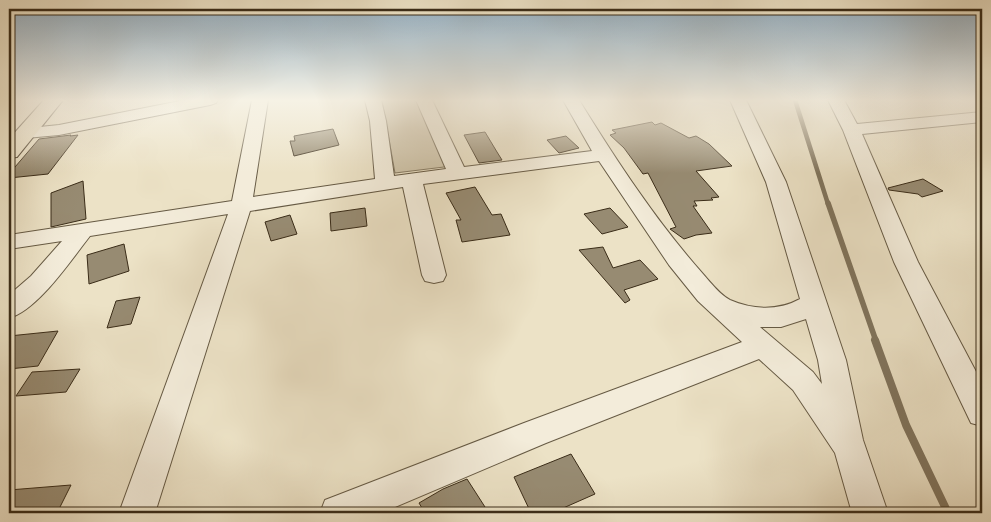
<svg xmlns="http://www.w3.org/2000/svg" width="991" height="522" font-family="'Old Standard TT',serif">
<rect width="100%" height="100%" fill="#ece2c6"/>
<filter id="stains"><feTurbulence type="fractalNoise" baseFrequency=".004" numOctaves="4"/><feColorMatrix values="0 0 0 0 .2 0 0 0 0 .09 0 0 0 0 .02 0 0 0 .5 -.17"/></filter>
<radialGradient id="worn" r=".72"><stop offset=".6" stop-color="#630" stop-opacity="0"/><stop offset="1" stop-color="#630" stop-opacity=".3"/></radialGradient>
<path fill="#cec3a8" stroke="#847860" d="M 382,100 L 417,100 L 447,163 L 444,167 L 395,173 Z"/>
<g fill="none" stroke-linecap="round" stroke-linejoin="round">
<path stroke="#80745d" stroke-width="4.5" d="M 795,100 L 828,204"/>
<path stroke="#80745d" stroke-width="5.5" d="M 828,203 L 876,341"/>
<path stroke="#80745d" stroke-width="8" d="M 875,340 L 906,425 L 948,513"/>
</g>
<path fill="#978b72" stroke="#3a2c18" d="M 652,122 L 655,125 L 661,123 L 689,138 L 696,136 L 709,144 L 732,166 L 696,171 L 719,197 L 711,198 L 713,200 L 694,201 L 697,206 L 693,206 L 712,233 L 696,235 L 684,239 L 670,229 L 676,227 L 648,173 L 643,174 L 624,148 L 610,135 L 616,133 L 612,130 Z
M 333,129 L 339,145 L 294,156 L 290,141 L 295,141 L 294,136 Z
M 485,132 L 497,152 L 502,160 L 479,163 L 464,135 Z
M 71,135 L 70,136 L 78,135 L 48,174 L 9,178 L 9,174 L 39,139 Z
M 566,136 L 579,148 L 559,153 L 547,140 Z
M 923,179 L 943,191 L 922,197 L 918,194 L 889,190 L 888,188 Z
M 83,181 L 86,219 L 51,227 L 51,193 Z
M 475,187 L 492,215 L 501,214 L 510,235 L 462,242 L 456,220 L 461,220 L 446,193 Z
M 365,208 L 367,226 L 331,231 L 330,213 Z
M 610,208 L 628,227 L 602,234 L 584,214 Z
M 290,215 L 297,234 L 271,241 L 265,222 Z
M 124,244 L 129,271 L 89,284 L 87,255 Z
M 603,247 L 613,268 L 640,260 L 658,279 L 624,290 L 630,300 L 625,303 L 579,250 Z
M 140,297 L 131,324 L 107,328 L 116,301 Z
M 58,331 L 38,366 L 9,369 L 9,336 Z
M 80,369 L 66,392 L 16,396 L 32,372 Z
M 571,454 L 595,494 L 552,513 L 531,513 L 514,477 Z
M 467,479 L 485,507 L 475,513 L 425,513 L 419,503 L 443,489 Z
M 71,485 L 57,513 L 9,513 L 9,490 Z"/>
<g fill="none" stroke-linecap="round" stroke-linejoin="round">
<g stroke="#665a44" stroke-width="2">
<path id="minor" d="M 185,100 L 218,100 L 216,103 L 210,105 L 59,135 L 26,138 L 20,137 L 17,133 L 20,129 L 59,125 Z
M 252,100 L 268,100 L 253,197 L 375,179 L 370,121 L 365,100 L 381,100 L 386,121 L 394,176 L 446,169 L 416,100 L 432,100 L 464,167 L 592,151 L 563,100 L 579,100 C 616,160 656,221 703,274 C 711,283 720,295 730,300 C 753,310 778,311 800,299 L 766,182 L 730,100 L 746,100 L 786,182 L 846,360 L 863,440 L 888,513 L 852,513 L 835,453 L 793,390 L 759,359 L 546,443 L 381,513 L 320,513 L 325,500 L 338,495 L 524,423 L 742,342 L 698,301 L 669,265 L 599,161 L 423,184 L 446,275 L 443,281 L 434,283 L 425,281 L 422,275 L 403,187 L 250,211 L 155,513 L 119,513 L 228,214 L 90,236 C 71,260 38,310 9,318 L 9,295 L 31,276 L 62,241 L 9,249 L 9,235 L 232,201 ZM 806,319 L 818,360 L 822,384 L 813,372 L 760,327 L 781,327 Z
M 828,100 L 844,100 L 857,124 L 982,112 L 982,122 L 862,134 L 918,262 L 982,383 L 982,426 L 971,423 L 894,262 L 843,130 Z"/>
</g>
<g stroke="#3a2c18" stroke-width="2">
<path id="major" d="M 44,100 L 63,100 L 17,157 L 9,158 L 9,139 Z"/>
</g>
<use href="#minor" fill="#f3ecda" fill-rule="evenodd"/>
<use href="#major" fill="#ece2c6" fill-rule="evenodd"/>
</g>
<linearGradient id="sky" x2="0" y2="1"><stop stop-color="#91aec3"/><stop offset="0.58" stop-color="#f6f2e5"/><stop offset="1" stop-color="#f6f2e5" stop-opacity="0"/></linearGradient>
<rect width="991" height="173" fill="url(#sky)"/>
<rect width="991" height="522" fill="none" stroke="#ece2c6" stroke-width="30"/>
<rect x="10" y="10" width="971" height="502" fill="none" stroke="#3a2c18" stroke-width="2.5"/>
<rect x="15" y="15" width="961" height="492" fill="none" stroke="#3a2c18"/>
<rect width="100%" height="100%" filter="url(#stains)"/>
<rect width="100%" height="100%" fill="url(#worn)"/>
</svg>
